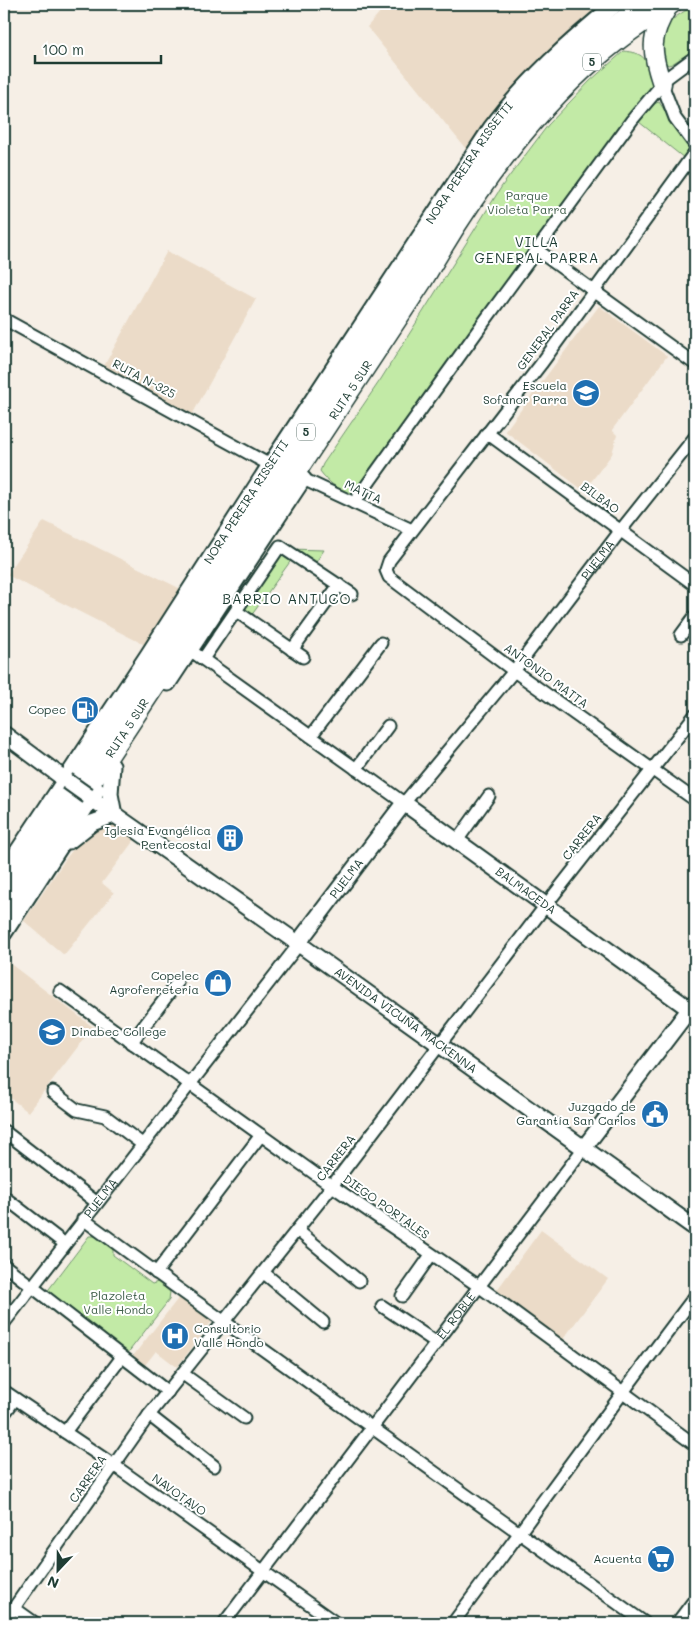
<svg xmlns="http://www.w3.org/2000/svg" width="699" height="1627" font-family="Mali,sans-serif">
<rect width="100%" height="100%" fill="#f6efe6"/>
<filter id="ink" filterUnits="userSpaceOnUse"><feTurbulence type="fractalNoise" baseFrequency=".02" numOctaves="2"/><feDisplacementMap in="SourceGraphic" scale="10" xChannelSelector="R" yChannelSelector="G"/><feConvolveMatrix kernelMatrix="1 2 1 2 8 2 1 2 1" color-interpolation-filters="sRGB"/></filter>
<g filter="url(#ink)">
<path fill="#ebdbc8" d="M 387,4 L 607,4 L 470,154 L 367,27 Z
M 167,251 L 256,299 L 192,415 L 104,366 Z
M 599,306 L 667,356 L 612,430 L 617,435 L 612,454 L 584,491 L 505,431 Z
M 44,521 L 185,591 L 149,647 L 7,575 Z
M 112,822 L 135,839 L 102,883 L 114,893 L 64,955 L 24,921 L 67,857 L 85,835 Z
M 4,959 L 93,1027 L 28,1112 L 4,1093 Z
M 541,1230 L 608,1279 L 561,1342 L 494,1294 Z
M 180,1296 L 212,1321 L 177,1367 L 156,1351 L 145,1365 L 133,1356 Z"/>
<path fill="#c2eaa6" stroke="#70946d" d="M 695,5 L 695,49 L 672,64 L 668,65 C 663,60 660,53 661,46 C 664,21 675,17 695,5 Z
M 624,51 C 640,53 646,56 651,72 C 653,78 653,81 651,88 L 620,127 L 355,491 L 348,494 C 335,487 329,483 320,471 L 323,464 L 381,379 L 502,186 L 548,125 L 590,81 Z
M 659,102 L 689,146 L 690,149 L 684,158 L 639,122 L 653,104 Z
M 289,549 L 324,550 L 314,565 Z
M 283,552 L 292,559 L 251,616 L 242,611 Z
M 89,1236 L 97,1236 L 113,1248 L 113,1255 L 152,1284 L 158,1282 L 170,1292 L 169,1300 L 127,1354 L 46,1293 Z"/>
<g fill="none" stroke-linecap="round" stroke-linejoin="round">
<g stroke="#1f3d34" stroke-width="15">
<g id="minor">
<path d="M 662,84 L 675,118 L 695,145"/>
<path d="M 695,152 L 541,364 L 389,561 L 386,570 L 389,577 L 514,671 L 695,800"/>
<path d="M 537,250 L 695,364"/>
<path d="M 4,319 L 270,465"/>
<path d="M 487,433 L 695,585"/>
<path d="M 303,479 L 412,530"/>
<path d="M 354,503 L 484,322 L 632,120 L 668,77 L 695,57"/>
<path d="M 236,611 L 303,657"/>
<path d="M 681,635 L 695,616"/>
<path id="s1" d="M 190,650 L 404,803 L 514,671 L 621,530 L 695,437"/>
<path d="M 292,650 L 339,585"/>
<path d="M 203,659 L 280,546 L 352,594"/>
<path d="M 311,736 L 381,643"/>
<path d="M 356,769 L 388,726"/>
<path d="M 456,842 L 489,796"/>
<path d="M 60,991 L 332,1186 L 480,1287 L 695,1445"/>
<path d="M 131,1043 L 177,983"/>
<path d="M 53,1092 L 77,1110 L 105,1116 L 142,1144"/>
<path d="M 4,1131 L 96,1202"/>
<path d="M 4,1197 L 65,1244"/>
<path d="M 83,1219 L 180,1290 L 645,1623"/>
<path d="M 297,1230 L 359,1281"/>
<path d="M 4,1265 L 168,1392"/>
<path d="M 156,1273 L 261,1135"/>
<path d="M 264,1273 L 323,1322"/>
<path d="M 402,1296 L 431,1255"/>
<path d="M 382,1306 L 437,1343"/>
<path id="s2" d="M 4,1323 L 299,944"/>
<path d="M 183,1374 L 244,1418"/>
<path d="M 4,1391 L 115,1466 L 336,1623"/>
<path d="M 4,1414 L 15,1399"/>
<path d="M 149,1415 L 214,1466"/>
<path d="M 65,1432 L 122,1357"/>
<path d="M 14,1608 L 35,1623"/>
<path d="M 4,1622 L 149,1415 L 332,1186 L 546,905 L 695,715"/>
<path id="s3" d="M 224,1623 L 583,1149"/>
<path d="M 453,1623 C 534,1514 613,1404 695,1296"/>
<path d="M 677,1623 L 695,1599"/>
</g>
</g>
<g stroke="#1f3d34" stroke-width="19">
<g id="major">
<path d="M 168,683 L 303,479"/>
<path d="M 4,734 L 67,781"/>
<path d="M 112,766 L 110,794 L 114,815"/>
<path id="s4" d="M 88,796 L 299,944 L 695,1228"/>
<path d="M 69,841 L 92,823 L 114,815"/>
<path id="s5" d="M 4,872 L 148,655 L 270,465 L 491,128 C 527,80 570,41 616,4"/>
<path d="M 4,933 L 97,790"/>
<path id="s6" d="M 299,944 L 304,935 L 404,803 L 695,1013"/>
<path d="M 583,1149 L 695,1002"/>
</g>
</g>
<g stroke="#1f3d34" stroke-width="21">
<g id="highway">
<path d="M 662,84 C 651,52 649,37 668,7"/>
<path d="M 4,893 L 439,227 C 461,195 482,160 506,129 C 545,80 593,39 645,4"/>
<path id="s7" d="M 4,915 L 423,281 C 469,201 527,118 598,57 C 621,37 646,20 672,4"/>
</g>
</g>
<use href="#minor" stroke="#fff" stroke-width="11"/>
<use href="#major" stroke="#fff" stroke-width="15"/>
<use href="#highway" stroke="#fff" stroke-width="18"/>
<g stroke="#1f3d34" stroke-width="19" stroke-linecap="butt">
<path id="major-bridge" d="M 67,781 L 88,796"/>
</g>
<use href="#major-bridge" stroke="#fff" stroke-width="15"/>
</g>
</g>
<defs>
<g id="school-disc" transform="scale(1.4375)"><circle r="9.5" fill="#1f6fb2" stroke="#fff"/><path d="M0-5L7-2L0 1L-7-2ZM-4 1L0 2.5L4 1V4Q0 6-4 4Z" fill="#fff"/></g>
<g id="fuel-disc" transform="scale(1.4375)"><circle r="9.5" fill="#1f6fb2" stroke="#fff"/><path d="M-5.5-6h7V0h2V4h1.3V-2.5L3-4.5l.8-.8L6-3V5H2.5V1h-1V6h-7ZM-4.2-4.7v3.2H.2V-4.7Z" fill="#fff"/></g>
<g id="building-disc" transform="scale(1.4375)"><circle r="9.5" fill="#1f6fb2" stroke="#fff"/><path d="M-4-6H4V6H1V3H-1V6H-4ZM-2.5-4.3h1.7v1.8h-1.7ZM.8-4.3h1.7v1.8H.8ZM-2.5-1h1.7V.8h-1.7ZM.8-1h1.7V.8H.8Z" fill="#fff"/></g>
<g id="shop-disc" transform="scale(1.4375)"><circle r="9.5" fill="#1f6fb2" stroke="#fff"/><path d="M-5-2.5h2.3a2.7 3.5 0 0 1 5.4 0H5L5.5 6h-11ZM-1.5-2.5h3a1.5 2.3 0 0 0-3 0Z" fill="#fff"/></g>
<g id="civic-disc" transform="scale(1.4375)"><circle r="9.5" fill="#1f6fb2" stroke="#fff"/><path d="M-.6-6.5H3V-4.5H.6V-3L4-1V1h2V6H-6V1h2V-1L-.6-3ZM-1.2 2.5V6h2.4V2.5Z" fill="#fff"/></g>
<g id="hospital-disc" transform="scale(1.4375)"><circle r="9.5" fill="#1f6fb2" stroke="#fff"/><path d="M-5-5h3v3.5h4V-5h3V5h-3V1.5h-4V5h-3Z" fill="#fff"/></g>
<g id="supermarket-disc" transform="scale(1.4375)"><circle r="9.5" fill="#1f6fb2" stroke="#fff"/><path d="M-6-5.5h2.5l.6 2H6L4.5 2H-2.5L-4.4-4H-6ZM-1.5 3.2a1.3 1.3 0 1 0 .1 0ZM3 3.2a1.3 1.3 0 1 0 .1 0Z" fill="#fff"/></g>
</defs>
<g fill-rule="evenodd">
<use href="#school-disc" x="586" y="393"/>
<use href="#fuel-disc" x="85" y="710"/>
<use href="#building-disc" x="230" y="838"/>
<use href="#shop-disc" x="218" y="983"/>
<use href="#school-disc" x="52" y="1032"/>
<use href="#civic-disc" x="655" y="1114"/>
<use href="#hospital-disc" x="175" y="1336"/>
<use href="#supermarket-disc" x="661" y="1559"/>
</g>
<g text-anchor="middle" stroke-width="4" stroke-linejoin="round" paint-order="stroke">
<g fill="#fff" stroke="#627771" stroke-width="1">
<rect x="583" y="53.5" width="18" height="17" rx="4"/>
<rect x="297" y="423.5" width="18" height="17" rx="4"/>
</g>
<g font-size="11" font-weight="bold" fill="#1f3d34">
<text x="592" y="66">5</text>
<text x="306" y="436">5</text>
</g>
<g font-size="12" fill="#1f3d34" stroke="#fff">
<text dy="4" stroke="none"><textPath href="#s5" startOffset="848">NORA PEREIRA RISSETTI</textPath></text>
<text transform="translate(548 330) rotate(-54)" y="4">GENERAL PARRA</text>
<text transform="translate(144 379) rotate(28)" y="4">RUTA N-325</text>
<text dy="4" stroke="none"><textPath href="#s7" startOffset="629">RUTA 5 SUR</textPath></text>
<text transform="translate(363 492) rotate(25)" y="4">MATTA</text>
<text transform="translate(600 498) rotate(36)" y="4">BILBAO</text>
<text dy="4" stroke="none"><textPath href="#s5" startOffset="442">NORA PEREIRA RISSETTI</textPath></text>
<text dy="4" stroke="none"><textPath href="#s1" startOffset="574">PUELMA</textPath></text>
<text transform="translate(546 676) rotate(36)" y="4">ANTONIO MATTA</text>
<text dy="4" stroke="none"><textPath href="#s7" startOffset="224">RUTA 5 SUR</textPath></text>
<text transform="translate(582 837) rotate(-52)" y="4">CARRERA</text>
<text dy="4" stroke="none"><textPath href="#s6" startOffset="81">PUELMA</textPath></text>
<text dy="4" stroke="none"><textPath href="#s6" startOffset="326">BALMACEDA</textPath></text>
<text dy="4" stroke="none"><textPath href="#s4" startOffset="389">AVENIDA VICUÑA MACKENNA</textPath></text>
<text transform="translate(336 1158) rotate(-52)" y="4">CARRERA</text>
<text dy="4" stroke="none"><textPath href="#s2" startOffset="158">PUELMA</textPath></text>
<text transform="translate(386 1207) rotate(35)" y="4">DIEGO PORTALES</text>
<text dy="4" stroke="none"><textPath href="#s3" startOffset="385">EL ROBLE</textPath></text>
<text transform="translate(88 1479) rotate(-55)" y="4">CARRERA</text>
<text transform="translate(179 1495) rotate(35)" y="4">NAVOTAVO</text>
</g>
<g font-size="12" fill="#40604b" stroke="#fff">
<text x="527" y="200">Parque<tspan x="527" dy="14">Violeta Parra</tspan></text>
<text x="118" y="1300">Plazoleta<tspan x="118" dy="14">Valle Hondo</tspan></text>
</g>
<g font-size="12" fill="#1f3d34" stroke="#fff" text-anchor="end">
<text x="567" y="390">Escuela<tspan x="567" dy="14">Sofanor Parra</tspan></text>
<text x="66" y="714">Copec</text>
<text x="211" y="835">Iglesia Evangélica<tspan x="211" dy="14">Pentecostal</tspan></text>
<text x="199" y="980">Copelec<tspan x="199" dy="14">Agroferreteria</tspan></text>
<text x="71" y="1036" text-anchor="start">Dinabec College</text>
<text x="636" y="1111">Juzgado de<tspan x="636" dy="14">Garantía San Carlos</tspan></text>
<text x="194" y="1333" text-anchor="start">Consultorio<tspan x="194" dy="14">Valle Hondo</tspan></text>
<text x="642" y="1563">Acuenta</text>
</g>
<g font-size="14" letter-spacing="1" fill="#1f3d34" stroke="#fff">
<text x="537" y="247">VILLA<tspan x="537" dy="16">GENERAL PARRA</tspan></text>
<text x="287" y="604">BARRIO ANTUCO</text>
</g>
</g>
<rect width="699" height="1627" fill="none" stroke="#fff" stroke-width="20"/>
<rect x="10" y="10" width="679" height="1607" fill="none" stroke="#1f3d34" stroke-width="2" filter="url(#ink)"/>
<g transform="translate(58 1570) rotate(202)" stroke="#ffffff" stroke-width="4" paint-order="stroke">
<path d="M0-4L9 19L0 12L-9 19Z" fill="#1f3d34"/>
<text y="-8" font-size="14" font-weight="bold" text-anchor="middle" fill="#1f3d34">N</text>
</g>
<path d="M35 55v8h126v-8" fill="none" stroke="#1f3d34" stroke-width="2.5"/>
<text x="42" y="55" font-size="15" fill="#1f3d34" stroke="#ffffff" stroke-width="4" paint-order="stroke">100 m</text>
</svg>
